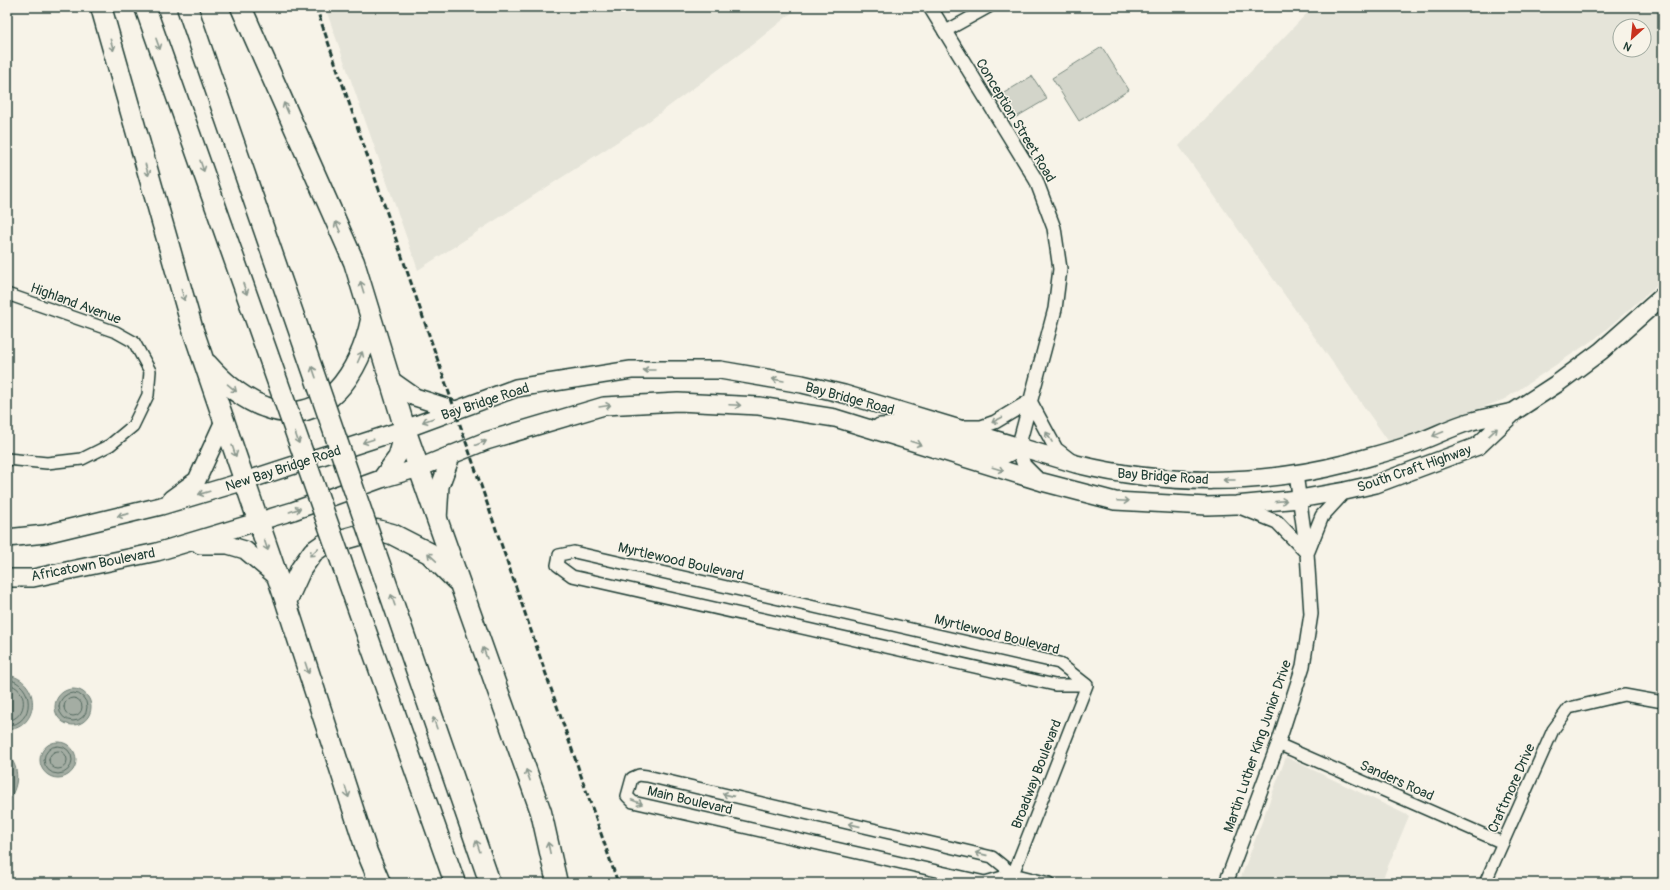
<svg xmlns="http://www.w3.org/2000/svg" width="1670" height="890" font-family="Pangolin,sans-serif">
<rect width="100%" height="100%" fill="#f7f3e8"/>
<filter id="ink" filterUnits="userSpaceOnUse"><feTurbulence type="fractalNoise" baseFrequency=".025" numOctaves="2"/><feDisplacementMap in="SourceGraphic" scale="8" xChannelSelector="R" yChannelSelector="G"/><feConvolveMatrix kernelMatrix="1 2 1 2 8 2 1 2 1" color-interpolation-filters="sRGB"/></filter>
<g filter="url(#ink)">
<path fill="#e5e4d9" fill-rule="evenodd" d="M 325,7 L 799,7 L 753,44 L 645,124 L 418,270 Z
M 1313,7 L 1663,7 L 1663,280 L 1596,338 L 1505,399 L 1389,442 L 1179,146 ZM 1620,26 L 1644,26 L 1644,50 L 1620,50 Z
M 1286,757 L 1409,816 L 1381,883 L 1239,883 Z"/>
<path fill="#d3d5ca" stroke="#79897f" d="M 1102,47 L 1129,90 L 1079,121 L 1052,78 Z
M 1032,76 L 1047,99 L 1013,119 L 999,96 Z"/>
<path fill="#a4ada3" stroke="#6f8077" d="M 7,675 C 41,679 41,728 7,730 Z
M55 707a18 18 0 1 1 36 0a18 18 0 1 1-36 0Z
M40 760a18 18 0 1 1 36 0a18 18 0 1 1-36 0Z
M 7,754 C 21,767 19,788 7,802 Z"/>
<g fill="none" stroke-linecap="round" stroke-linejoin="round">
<path stroke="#546a60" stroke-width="1" d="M 7,679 C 35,683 36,724 7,726
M 7,684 C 29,687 29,718 7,721
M59 707a14 14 0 1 1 28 0a14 14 0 1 1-28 0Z
M64 707a9 9 0 1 1 18 0a9 9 0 1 1-18 0Z
M44 760a14 14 0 1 1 28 0a14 14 0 1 1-28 0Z
M49 760a9 9 0 1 1 18 0a9 9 0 1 1-18 0Z"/>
<g stroke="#1f3d34" stroke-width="14">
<path id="minor" d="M 944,32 L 989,7
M 7,294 L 116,332 L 134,342 L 150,371 L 148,395 L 133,426 L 110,445 L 82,459 L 47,463 L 7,459
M 574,552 L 1059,663 L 1087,685 L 1055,685 L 572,576 L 557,565 L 559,555 Z
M 1278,744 L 1503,843
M 1013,874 L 985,882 L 633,802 L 627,796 L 632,778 L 639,775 L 647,776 L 992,857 L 1013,874 L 1049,883
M 1009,878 L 1013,874 L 1087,685
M 1485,883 L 1553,730 L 1569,708 L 1624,695 L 1663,702"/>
</g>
<g stroke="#1f3d34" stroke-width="16">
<path id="tertiary" d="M 930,7 L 1036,180 L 1054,228 L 1060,269 L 1055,309 L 1018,448 L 1024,465 L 1040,481
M 965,427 L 981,427 L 995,422 L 1030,401 L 1056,449 L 1069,459
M 1237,506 L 1277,522 L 1307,553
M 1308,551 L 1322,516 L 1345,491
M 1226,883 L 1278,744 L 1303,666 L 1311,614 L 1307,553 L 1296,474"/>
</g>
<g stroke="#1f3d34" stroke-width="20">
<path id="primary" d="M 388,378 L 415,397 L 455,410
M 880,427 L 899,426 L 1002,456 L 1018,448
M 381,479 L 397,457 L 405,429
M 171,499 L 197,480 L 224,421
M 438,520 L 440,486 L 452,454
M 7,538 L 45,534 L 161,506 L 245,481 L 405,429 L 516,388 L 631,370 L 720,370 L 802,384 L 844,394 L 1076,464 C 1165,486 1259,486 1348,463 C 1372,456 1397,450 1421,441 C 1437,435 1452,427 1469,422 C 1483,418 1498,415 1513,412
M 200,545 L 228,545 L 245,550 L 277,577
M 7,578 L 33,578 L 157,552 L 293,511 L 381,479 L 419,468 L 486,441 L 604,406 L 678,402 L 759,406 L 835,418 L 1042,482 L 1115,501 L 1207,506 L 1236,505 L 1299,499 L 1345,491 L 1376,484 L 1478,446 L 1515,411 L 1558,383 L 1601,351 L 1663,296"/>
</g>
<g stroke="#1f3d34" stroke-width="23">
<path id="motorway" d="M 101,7 L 192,327 L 286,602 L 367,852 L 380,883
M 241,7 L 354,262 L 405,429 L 541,812 L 557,883
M 207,364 C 223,382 242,399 265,407 C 325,430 361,370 371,320
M 286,602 L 301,569 L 313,552 L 323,545 L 377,530 L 392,534 L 429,553 L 456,580"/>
</g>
<use href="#minor" stroke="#f7f3e8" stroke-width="11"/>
<use href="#tertiary" stroke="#f7f3e8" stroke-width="13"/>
<use href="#primary" stroke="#f7f3e8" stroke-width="17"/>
<use href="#motorway" stroke="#f7f3e8" stroke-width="20"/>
<path stroke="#1f3d34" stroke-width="3" stroke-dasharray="6 3" stroke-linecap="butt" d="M 316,7 L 618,883"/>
<g stroke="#1f3d34" stroke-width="23" stroke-linecap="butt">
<path id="motorway-bridge" d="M 145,7 L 455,883
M 187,7 L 490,883"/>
</g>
<use href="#motorway-bridge" stroke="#f7f3e8" stroke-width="20"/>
</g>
<defs><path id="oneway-shaft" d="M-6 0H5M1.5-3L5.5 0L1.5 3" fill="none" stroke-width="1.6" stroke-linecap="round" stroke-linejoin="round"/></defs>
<g stroke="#8b988e">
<use href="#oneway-shaft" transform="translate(158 44) rotate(70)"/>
<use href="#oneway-shaft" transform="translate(112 45) rotate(74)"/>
<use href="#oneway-shaft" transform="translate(286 108) rotate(-114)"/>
<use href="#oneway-shaft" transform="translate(202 166) rotate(71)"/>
<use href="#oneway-shaft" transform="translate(147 170) rotate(74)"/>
<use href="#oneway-shaft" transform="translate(338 227) rotate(-114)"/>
<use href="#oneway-shaft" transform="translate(362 287) rotate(-107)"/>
<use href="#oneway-shaft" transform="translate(245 289) rotate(71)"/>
<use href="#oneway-shaft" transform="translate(183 295) rotate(74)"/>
<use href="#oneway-shaft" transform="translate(360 357) rotate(-66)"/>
<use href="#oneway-shaft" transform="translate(649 370) rotate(-180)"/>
<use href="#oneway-shaft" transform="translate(314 372) rotate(-109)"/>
<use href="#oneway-shaft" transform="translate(778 380) rotate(-170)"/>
<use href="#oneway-shaft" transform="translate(232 388) rotate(40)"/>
<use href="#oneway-shaft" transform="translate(735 405) rotate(3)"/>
<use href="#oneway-shaft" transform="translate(605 406) rotate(-9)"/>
<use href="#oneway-shaft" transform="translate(428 420) rotate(160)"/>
<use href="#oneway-shaft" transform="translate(997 420) rotate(153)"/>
<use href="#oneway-shaft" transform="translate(1493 432) rotate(-43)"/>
<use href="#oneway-shaft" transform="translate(1438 434) rotate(158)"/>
<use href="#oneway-shaft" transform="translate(1049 437) rotate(-121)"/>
<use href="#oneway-shaft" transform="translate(297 438) rotate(71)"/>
<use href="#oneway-shaft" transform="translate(368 441) rotate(162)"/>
<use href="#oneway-shaft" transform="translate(481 443) rotate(-21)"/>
<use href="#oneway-shaft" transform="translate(916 443) rotate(18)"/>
<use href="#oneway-shaft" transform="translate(234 451) rotate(71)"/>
<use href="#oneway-shaft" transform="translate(998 469) rotate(17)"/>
<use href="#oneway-shaft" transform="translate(1229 480) rotate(-180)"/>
<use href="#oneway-shaft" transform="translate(204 493) rotate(164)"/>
<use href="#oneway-shaft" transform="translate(1123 501) rotate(3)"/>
<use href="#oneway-shaft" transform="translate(1281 501) rotate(-6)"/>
<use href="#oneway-shaft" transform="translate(295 510) rotate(-19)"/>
<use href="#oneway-shaft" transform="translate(123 515) rotate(167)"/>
<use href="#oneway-shaft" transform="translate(266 545) rotate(71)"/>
<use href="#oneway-shaft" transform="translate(314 552) rotate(136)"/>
<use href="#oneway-shaft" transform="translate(432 557) rotate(-137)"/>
<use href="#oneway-shaft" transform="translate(393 600) rotate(-109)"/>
<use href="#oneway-shaft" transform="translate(485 653) rotate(-110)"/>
<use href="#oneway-shaft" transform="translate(307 668) rotate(72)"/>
<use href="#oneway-shaft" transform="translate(435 723) rotate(-109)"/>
<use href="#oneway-shaft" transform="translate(528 775) rotate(-110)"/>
<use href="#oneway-shaft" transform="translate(347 792) rotate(72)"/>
<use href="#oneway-shaft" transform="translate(728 795) rotate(-167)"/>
<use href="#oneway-shaft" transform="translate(637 802) rotate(21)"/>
<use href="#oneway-shaft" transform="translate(854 825) rotate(-167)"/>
<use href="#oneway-shaft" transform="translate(478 846) rotate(-109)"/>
<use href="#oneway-shaft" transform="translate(549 848) rotate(-102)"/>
<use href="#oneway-shaft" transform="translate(981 854) rotate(-167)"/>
</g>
</g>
<g text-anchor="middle" stroke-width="3" stroke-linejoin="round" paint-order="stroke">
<g font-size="14" fill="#1f3d34" stroke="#f7f3e8">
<text transform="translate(1016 120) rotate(59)" y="5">Conception Street Road</text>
<text transform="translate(76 303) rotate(20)" y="5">Highland Avenue</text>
<text transform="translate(850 398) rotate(15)" y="5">Bay Bridge Road</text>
<text transform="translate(485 401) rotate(-18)" y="5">Bay Bridge Road</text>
<text transform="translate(283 468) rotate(-18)" y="5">New Bay Bridge Road</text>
<text transform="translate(1414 468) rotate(-19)" y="5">South Craft Highway</text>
<text transform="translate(1163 476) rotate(4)" y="5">Bay Bridge Road</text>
<text transform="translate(681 561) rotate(13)" y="5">Myrtlewood Boulevard</text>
<text transform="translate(93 564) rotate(-11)" y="5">Africatown Boulevard</text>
<text transform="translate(997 634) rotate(14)" y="5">Myrtlewood Boulevard</text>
<text transform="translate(1257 746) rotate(-71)" y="5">Martin Luther King Junior Drive</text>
<text transform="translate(1036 774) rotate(-69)" y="5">Broadway Boulevard</text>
<text transform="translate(1397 780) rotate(24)" y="5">Sanders Road</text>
<text transform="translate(1511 788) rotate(-66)" y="5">Craftmore Drive</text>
<text transform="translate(690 800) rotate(13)" y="5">Main Boulevard</text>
</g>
</g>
<rect width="1670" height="890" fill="none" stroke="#f7f3e8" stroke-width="24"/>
<rect x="12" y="12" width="1646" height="866" fill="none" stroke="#1f3d34" stroke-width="1.5" filter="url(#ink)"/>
<g transform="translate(1632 38) rotate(207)"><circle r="19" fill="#f7f3e8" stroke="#a1aaa0"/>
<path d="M0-3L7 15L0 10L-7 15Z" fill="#c8321e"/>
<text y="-6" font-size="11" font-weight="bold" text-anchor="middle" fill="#1f3d34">N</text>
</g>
</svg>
